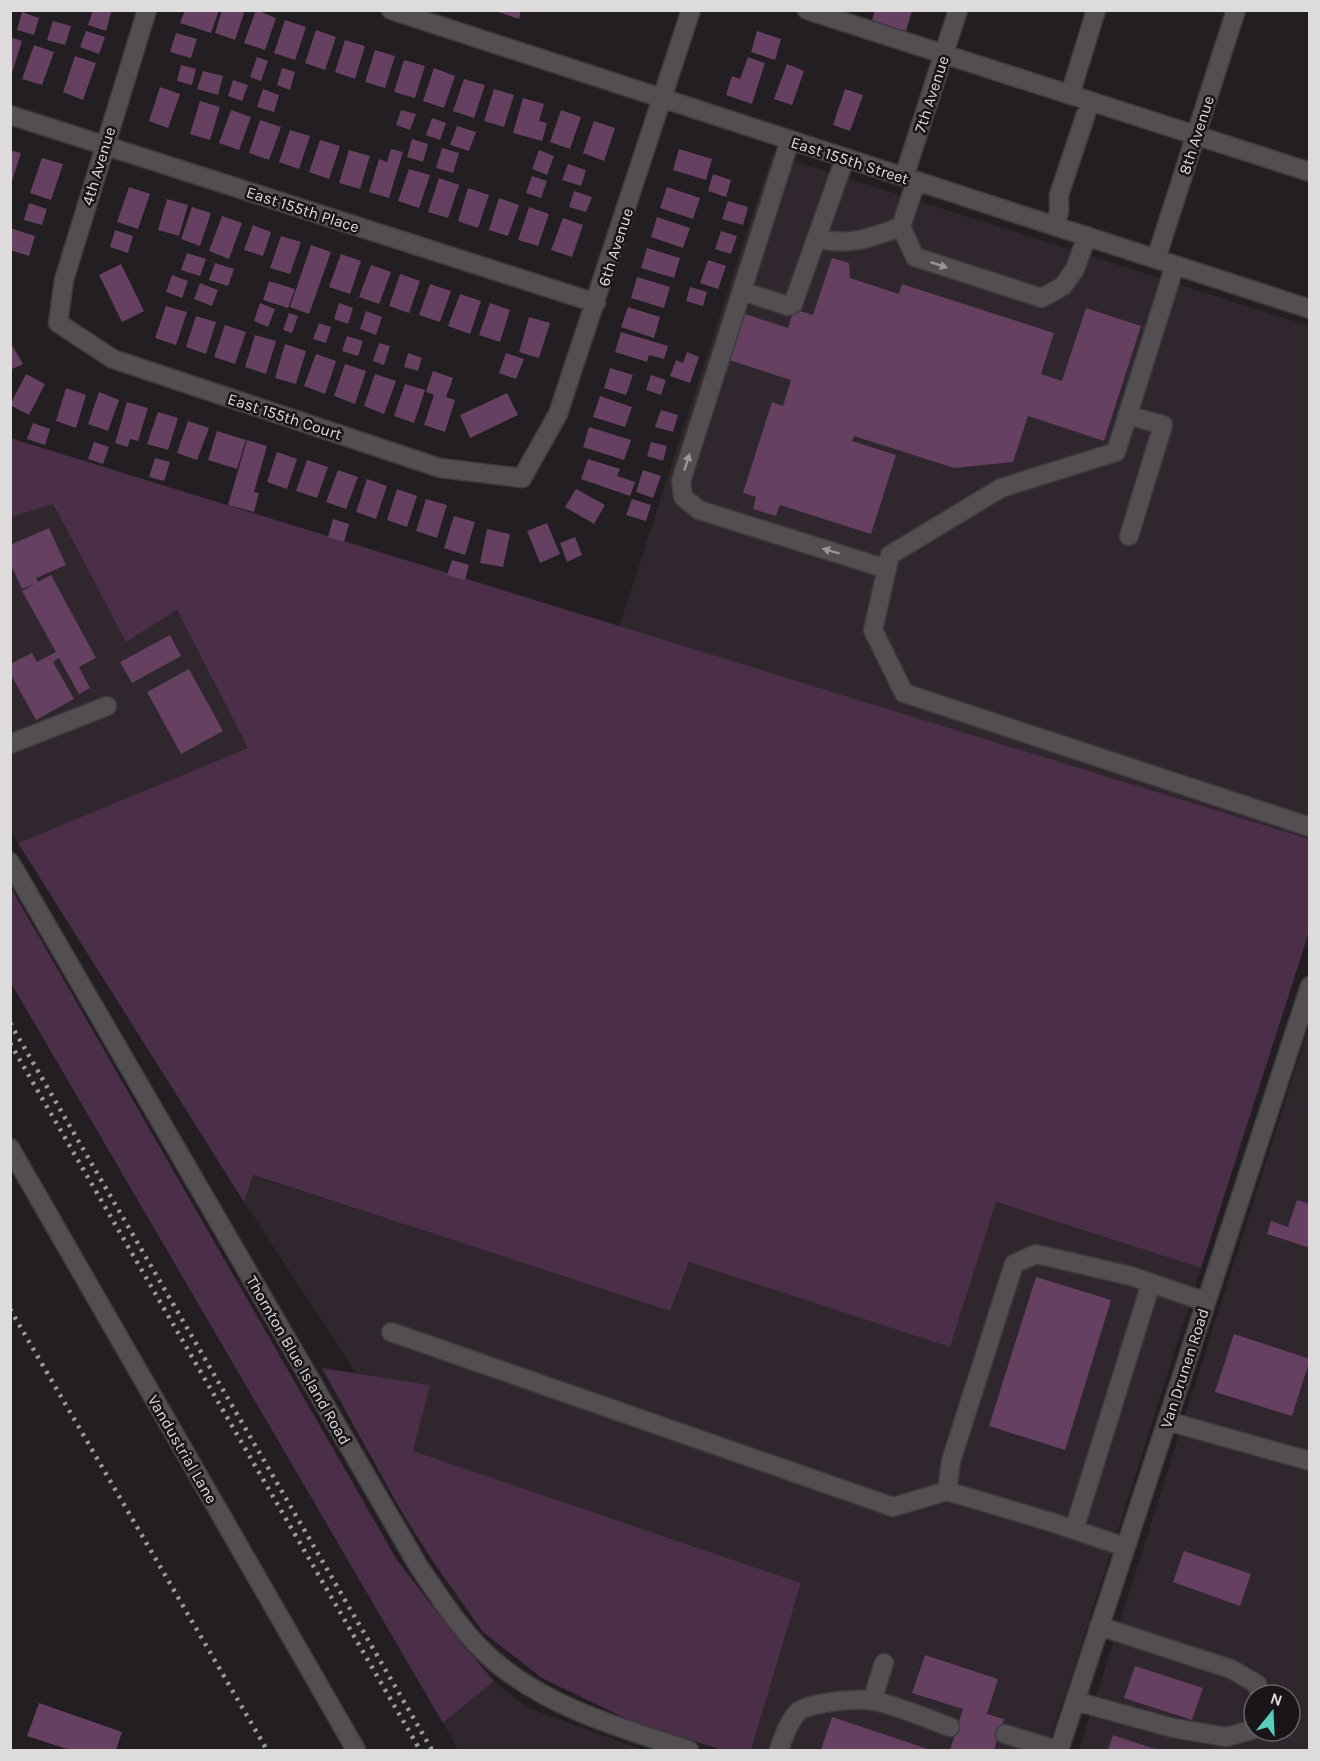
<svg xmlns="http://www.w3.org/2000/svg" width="1320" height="1761" font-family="Karla,sans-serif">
<rect width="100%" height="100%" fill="#221e21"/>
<path fill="#2f262e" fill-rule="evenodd" d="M 772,154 L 1309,326 L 1309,839 L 619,627 Z
M 52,503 L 126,642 L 177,610 L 248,748 L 18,843 L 10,828 L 10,517 Z
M 1309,1026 L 1309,1750 L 1079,1750 ZM 1254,1695 L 1290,1695 L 1290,1731 L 1254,1731 Z
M 252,1175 L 670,1311 L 689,1262 L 950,1346 L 995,1202 L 1201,1268 L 1073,1672 L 1046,1750 L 751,1750 L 801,1583 L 412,1451 L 429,1385 L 356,1373 L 244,1202 Z
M 494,1681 L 526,1707 L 643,1750 L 458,1750 L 443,1723 Z"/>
<path fill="#4b2f48" d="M 10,438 L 1309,839 L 1309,932 L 1201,1268 L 996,1202 L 950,1347 L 689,1262 L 670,1311 L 253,1175 L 244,1202 L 18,843 L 248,748 L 177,610 L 126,642 L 53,504 L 11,517 Z
M 11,888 L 397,1560 L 457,1638 L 494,1681 L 443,1723 L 11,983 Z
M 322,1368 L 430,1385 L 413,1451 L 801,1583 L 751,1750 L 722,1750 L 631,1721 L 542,1678 L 483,1632 L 432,1560 L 400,1509 Z"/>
<path fill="#654060" d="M 93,10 L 112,10 L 106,31 L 88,25 Z
M 185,10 L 219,10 L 211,33 L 180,23 Z
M 222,10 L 245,10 L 235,40 L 215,33 Z
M 256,10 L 276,18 L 265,50 L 244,43 Z
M 493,10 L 521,10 L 519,19 Z
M 875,10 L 912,11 L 905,34 L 871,24 Z
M 22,12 L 39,18 L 34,35 L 17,30 Z
M 285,20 L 306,27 L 295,60 L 274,53 Z
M 53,21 L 71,26 L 65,45 L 47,40 Z
M 316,30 L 336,37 L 325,70 L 305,63 Z
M 86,31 L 105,37 L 99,54 L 80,47 Z
M 757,31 L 781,39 L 775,60 L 751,52 Z
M 176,33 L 197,39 L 191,58 L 170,52 Z
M 10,37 L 22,41 L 11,76 L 10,76 Z
M 345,40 L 365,46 L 355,79 L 335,72 Z
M 34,45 L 54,52 L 42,85 L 22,79 Z
M 375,50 L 395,56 L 385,88 L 365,82 Z
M 75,56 L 96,63 L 83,100 L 63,92 Z
M 257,57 L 268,61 L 261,81 L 250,77 Z
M 748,57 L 765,63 L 752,104 L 726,95 L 732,76 L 740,79 Z
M 404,60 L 425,66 L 415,98 L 394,92 Z
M 787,64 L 804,71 L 792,105 L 774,99 Z
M 181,65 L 196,69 L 192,85 L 177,81 Z
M 282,68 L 295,72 L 290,90 L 277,85 Z
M 434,68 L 455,76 L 444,108 L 423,101 Z
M 203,71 L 223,76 L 218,95 L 197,89 Z
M 464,79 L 485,85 L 474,118 L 453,111 Z
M 233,80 L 248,85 L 242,101 L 228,96 Z
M 160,87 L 180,94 L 168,128 L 149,121 Z
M 263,89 L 279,95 L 274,112 L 257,107 Z
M 494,89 L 514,95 L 504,127 L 484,121 Z
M 845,89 L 863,95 L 850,131 L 833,125 Z
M 523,98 L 544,104 L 539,121 L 547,123 L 542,141 L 513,133 Z
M 200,101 L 220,107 L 210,140 L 190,134 Z
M 231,110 L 251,117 L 239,150 L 219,143 Z
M 401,110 L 416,114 L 410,130 L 396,125 Z
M 561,110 L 581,117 L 570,149 L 550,142 Z
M 432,118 L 446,123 L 440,140 L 426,135 Z
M 260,120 L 281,127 L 269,160 L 249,153 Z
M 594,121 L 615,128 L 604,161 L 583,153 Z
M 457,126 L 476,132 L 469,151 L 450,145 Z
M 290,130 L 310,136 L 299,169 L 279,162 Z
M 412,139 L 428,144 L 423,162 L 407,157 Z
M 320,140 L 340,146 L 329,179 L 309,172 Z
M 442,148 L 459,153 L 453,173 L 436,168 Z
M 391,149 L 403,152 L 389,198 L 369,192 L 379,159 L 387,162 Z
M 679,149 L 712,159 L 706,180 L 673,170 Z
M 10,150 L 21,153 L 11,184 L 10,184 Z
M 349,150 L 370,156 L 360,189 L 339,183 Z
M 539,150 L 554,156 L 547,175 L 532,169 Z
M 42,158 L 63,164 L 51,200 L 30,193 Z
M 568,164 L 586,170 L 581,186 L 562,180 Z
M 409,169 L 430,175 L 419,208 L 398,201 Z
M 713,174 L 731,180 L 726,197 L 708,191 Z
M 532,176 L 547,181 L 541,198 L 526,193 Z
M 439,178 L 459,185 L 448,218 L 428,212 Z
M 129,187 L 150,194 L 138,229 L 117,222 Z
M 667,187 L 700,198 L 693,219 L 660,208 Z
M 468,188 L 489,195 L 478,228 L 458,221 Z
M 574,191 L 592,197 L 586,212 L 569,207 Z
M 499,198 L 519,205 L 508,236 L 489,230 Z
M 167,199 L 188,205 L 179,236 L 158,230 Z
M 728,201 L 748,207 L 743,225 L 722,219 Z
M 29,203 L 47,209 L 42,225 L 24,220 Z
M 192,207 L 211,213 L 200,246 L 181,239 Z
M 529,207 L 549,214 L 538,246 L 518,240 Z
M 222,216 L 242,223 L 229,259 L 209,251 Z
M 657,217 L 690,228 L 683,248 L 651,237 Z
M 563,218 L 583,225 L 572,257 L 551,250 Z
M 253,225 L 271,232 L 263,256 L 244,250 Z
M 10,228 L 35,236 L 29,256 L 10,250 Z
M 115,230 L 133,236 L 128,253 L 110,247 Z
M 721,231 L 737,236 L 731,254 L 715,249 Z
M 281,236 L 301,242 L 290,274 L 270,268 Z
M 311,245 L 331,252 L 309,314 L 290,307 Z
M 647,248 L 680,258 L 674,278 L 641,268 Z
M 187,253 L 206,259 L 200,276 L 181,270 Z
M 341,254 L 361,261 L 350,294 L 329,287 Z
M 832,258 L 849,263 L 850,278 L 899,294 L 902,284 L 1054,333 L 1041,374 L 1062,381 L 1086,308 L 1141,326 L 1104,441 L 1028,416 L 1013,462 L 954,468 L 854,436 L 852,441 L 896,455 L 871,534 L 780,505 L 776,516 L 753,509 L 756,497 L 743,493 L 772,402 L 783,406 L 791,380 L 729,360 L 745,314 L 788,328 L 794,309 L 813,315 Z
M 708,260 L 726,266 L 718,289 L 700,283 Z
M 215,263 L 234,269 L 228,286 L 209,280 Z
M 121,264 L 144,311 L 122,322 L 99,275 Z
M 371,265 L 391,272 L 379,304 L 359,297 Z
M 400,274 L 420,281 L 409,313 L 389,306 Z
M 172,275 L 188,281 L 182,298 L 166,292 Z
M 637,277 L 670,287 L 664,308 L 631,298 Z
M 269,281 L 295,289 L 288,308 L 263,300 Z
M 200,283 L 218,290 L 212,306 L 194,299 Z
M 430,284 L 451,291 L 440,322 L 419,315 Z
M 690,287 L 707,292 L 703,306 L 686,301 Z
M 460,294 L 481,301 L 470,334 L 448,326 Z
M 260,303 L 275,309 L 268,327 L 254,321 Z
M 339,303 L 353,308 L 348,324 L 334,319 Z
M 490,303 L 510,310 L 500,342 L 479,335 Z
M 166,306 L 187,312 L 176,345 L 155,338 Z
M 628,307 L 660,317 L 654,338 L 621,327 Z
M 366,311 L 382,317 L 376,335 L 360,329 Z
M 289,313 L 298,316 L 292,333 L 283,330 Z
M 196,316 L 216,322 L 206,354 L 186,347 Z
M 529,317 L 550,323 L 539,358 L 519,352 Z
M 319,323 L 331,327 L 326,343 L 313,339 Z
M 225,325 L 246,332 L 235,364 L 214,357 Z
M 621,332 L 668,346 L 664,359 L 649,355 L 647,362 L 615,352 Z
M 255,335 L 276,341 L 266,374 L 245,367 Z
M 347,336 L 363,341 L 358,356 L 342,351 Z
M 379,343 L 390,346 L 384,365 L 373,361 Z
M 285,344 L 306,351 L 296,384 L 275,378 Z
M 12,345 L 23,364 L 10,370 L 10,346 Z
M 687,352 L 699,357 L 690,383 L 670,376 L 676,360 L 683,363 Z
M 408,353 L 422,358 L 418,371 L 404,367 Z
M 506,353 L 524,359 L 516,379 L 499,373 Z
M 316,354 L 336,361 L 325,394 L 304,386 Z
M 345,364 L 366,371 L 355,404 L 334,396 Z
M 610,368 L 633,375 L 626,395 L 604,388 Z
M 433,371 L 453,378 L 446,397 L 455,400 L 445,432 L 424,425 L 434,395 L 426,392 Z
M 26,374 L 45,384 L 29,415 L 10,405 Z
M 375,374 L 396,381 L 384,414 L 364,406 Z
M 651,375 L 666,380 L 661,395 L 646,390 Z
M 405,384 L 425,390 L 414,423 L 394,416 Z
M 66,388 L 86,395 L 76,428 L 56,421 Z
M 99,392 L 119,400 L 108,431 L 88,424 Z
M 507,393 L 518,415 L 470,438 L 460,415 Z
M 600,396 L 632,407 L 625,427 L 593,417 Z
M 127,402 L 148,408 L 138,441 L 130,439 L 128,447 L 115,443 Z
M 661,410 L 678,415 L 673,432 L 655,427 Z
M 158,412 L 178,418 L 168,450 L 147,444 Z
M 188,421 L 209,428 L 197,460 L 177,453 Z
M 33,423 L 50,429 L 45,445 L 27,439 Z
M 589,427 L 631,440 L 624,460 L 583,447 Z
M 217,431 L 246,440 L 237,469 L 208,460 Z
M 247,440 L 267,446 L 254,492 L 259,493 L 254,512 L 228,505 Z
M 94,442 L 109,447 L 103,464 L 88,459 Z
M 651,442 L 667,446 L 663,461 L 647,456 Z
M 277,452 L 297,459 L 287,489 L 267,482 Z
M 155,458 L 170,462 L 164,481 L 149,477 Z
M 588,459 L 620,469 L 617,476 L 635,482 L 630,496 L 581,479 Z
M 307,460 L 328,467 L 317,498 L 296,491 Z
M 338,470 L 358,477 L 346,509 L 326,502 Z
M 643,470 L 661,476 L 653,498 L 636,492 Z
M 367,479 L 387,486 L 376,519 L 356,512 Z
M 397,489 L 417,496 L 407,527 L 387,520 Z
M 576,489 L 605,505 L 594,524 L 565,507 Z
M 426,499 L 447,505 L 437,538 L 416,531 Z
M 632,499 L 651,505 L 646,521 L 626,515 Z
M 454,516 L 475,522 L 465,555 L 444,548 Z
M 333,519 L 349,524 L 344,542 L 328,537 Z
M 547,523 L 560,554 L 540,563 L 527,531 Z
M 49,528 L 66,565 L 36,578 L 38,582 L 51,575 L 96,658 L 79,667 L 90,688 L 79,694 L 59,658 L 53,662 L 74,699 L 36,720 L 10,673 L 10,664 L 32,653 L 37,662 L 56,652 L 22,591 L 35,584 L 22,589 L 10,563 L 10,545 Z
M 487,529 L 510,534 L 503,567 L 480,563 Z
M 575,537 L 582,555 L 567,562 L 560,543 Z
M 452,560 L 469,565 L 465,580 L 447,575 Z
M 170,635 L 181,656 L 132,683 L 120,662 Z
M 189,669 L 223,731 L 181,754 L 147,692 Z
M 1297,1200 L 1310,1204 L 1310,1248 L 1267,1234 L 1271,1221 L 1288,1227 Z
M 1036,1277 L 1111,1300 L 1065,1450 L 989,1426 Z
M 1234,1334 L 1310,1359 L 1292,1416 L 1215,1392 Z
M 1184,1551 L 1251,1574 L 1240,1606 L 1173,1582 Z
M 925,1655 L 998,1679 L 987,1714 L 1004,1719 L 994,1750 L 950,1750 L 963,1709 L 912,1693 Z
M 1135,1666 L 1203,1688 L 1192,1720 L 1124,1698 Z
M 39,1703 L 122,1732 L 116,1750 L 70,1750 L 27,1736 Z
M 832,1717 L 931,1750 L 821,1750 Z
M 1113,1735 L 1158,1750 L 1108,1750 Z"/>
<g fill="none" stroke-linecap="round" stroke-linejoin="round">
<g stroke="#3e3b3d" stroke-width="21">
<path id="minor" d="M 147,10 L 64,280 L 58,323 L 113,359 L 440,468 L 522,478 L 558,414 L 691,10
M 391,10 L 1310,309
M 807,10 L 1310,172
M 1070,95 L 1096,10
M 10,115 L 596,303
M 790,140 L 681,481 L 683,497 L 699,510 L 887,569
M 904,177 L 958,10
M 916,181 L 901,227 L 915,257 L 1042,298 L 1063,286 L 1075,269 L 1087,236
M 1056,226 L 1059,211 L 1059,195 L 1086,114
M 817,239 C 852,246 869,238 901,227
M 1156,259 L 1236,10
M 1175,265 L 1116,452 L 1001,488 L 890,555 L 873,630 L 904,693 L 1310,827
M 742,291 L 788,306 L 793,304 L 845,158
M 1127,415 L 1163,425 L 1129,536
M 10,744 L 107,706
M 10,862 L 419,1567 C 439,1596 458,1626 483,1651 C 537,1704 619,1728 689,1750
M 10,1148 L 356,1750
M 391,1332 L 893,1507 L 947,1491
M 1167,1421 L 1310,1461
M 1074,1530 L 1151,1283
M 1125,1547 L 1051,1522 L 947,1491 L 951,1461 L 1014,1264 L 1036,1254 L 1131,1276 L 1206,1302
M 1099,1626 L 1231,1669 L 1257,1684 L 1260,1695
M 872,1701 L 884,1663
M 1075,1701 L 1173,1728 L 1227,1737 L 1251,1730 L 1254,1723
M 1005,1734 L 1057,1750
M 779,1750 C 783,1738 788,1723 797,1713 C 806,1702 860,1698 874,1701 C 899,1706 925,1718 950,1727
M 1059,1750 L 1310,986"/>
</g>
<use href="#minor" stroke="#524e51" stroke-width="18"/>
<path stroke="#9c999b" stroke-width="4.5" stroke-dasharray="3 6" stroke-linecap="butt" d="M 10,1023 L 432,1750
M 10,1043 L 420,1750
M 10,1309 L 267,1750"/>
</g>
<defs><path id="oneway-solid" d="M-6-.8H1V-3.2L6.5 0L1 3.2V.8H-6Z" transform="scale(1.5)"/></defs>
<g fill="#989497">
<use href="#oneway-solid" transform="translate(939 265) rotate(18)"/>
<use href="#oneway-solid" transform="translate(687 462) rotate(-72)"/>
<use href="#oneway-solid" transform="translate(831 551) rotate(-163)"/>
</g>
<g text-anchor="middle" stroke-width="5" stroke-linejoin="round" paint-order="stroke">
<g font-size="16" fill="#dedbdd" stroke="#191518">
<text transform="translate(931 94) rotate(-72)" y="6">7th Avenue</text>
<text transform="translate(1196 135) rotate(-72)" y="6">8th Avenue</text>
<text transform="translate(850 160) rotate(18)" y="6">East 155th Street</text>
<text transform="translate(98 166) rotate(-73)" y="6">4th Avenue</text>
<text transform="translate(303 209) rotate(18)" y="6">East 155th Place</text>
<text transform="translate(615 247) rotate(-72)" y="6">6th Avenue</text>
<text transform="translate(285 416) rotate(18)" y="6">East 155th Court</text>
<text transform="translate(299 1360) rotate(60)" y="6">Thornton Blue Island Road</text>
<text transform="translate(1184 1368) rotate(-72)" y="6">Van Drunen Road</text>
<text transform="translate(183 1449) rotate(60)" y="6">Vandustrial Lane</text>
</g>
</g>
<rect width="1320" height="1761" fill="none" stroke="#dedbdd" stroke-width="24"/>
<g transform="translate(1272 1713) rotate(18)"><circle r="28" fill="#191518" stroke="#686467" stroke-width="1.5"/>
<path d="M0-4.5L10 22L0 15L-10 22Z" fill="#5bcebb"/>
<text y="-9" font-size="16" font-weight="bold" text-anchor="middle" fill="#dedbdd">N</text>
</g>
</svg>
